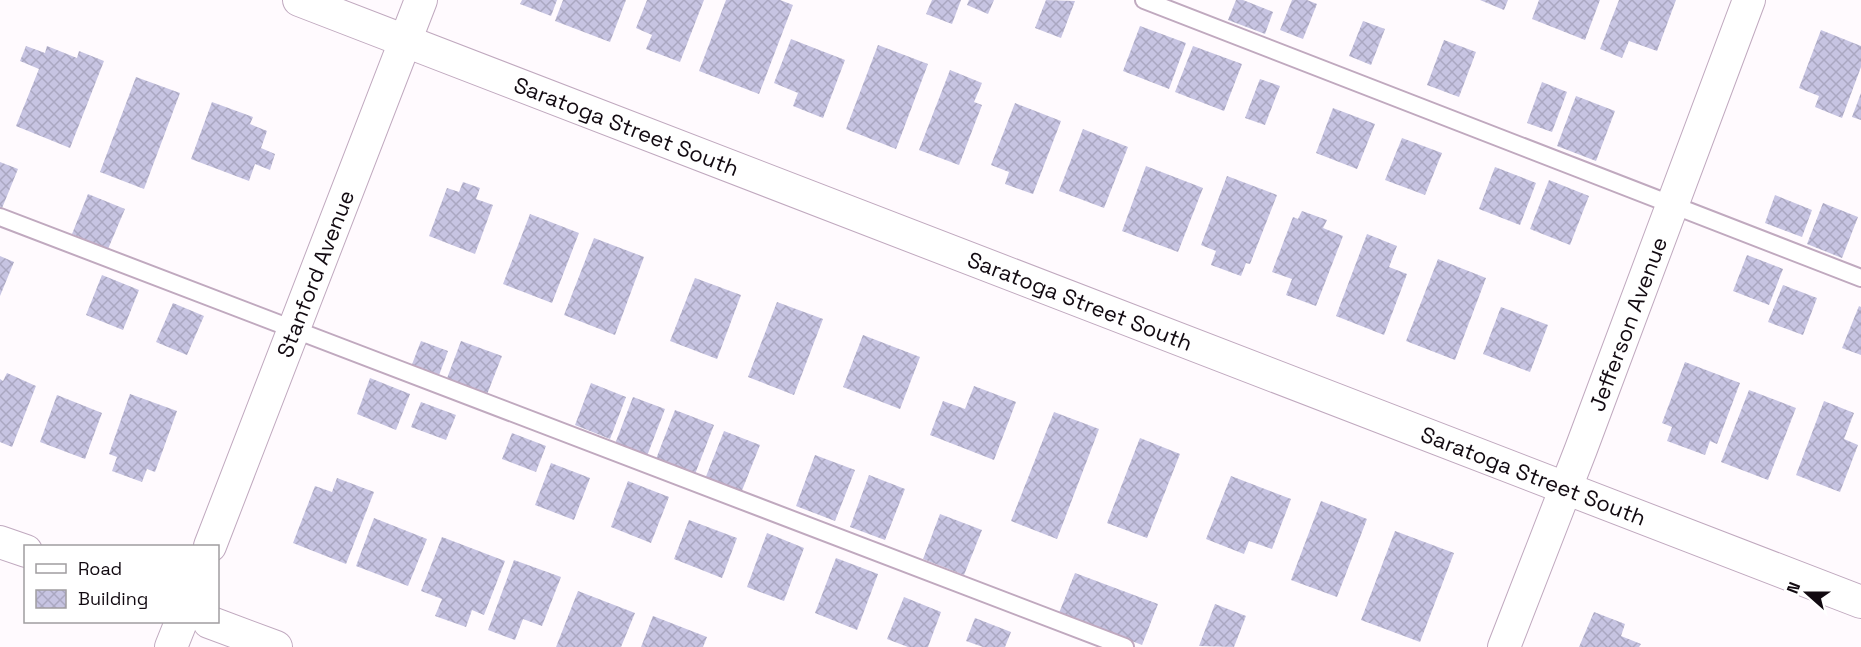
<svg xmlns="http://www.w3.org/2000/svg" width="1861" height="647" font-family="'Space Grotesk',sans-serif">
<defs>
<pattern id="building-cross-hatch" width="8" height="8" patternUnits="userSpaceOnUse" patternTransform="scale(1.5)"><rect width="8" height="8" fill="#c7c4e2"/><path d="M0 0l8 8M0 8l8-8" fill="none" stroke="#aaa7c1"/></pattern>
</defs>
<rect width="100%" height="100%" fill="#fffafe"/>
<path fill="url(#building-cross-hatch)" d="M 522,0 L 557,0 L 551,16 L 520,4 Z
M 563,0 L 626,0 L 610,42 L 555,21 Z
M 647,0 L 704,0 L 680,62 L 646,49 L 652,35 L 636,28 Z
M 726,0 L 780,0 L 793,5 L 759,94 L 699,71 Z
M 932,0 L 961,0 L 952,24 L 926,14 Z
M 969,0 L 994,0 L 988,14 L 967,5 Z
M 1046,0 L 1075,1 L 1061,38 L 1035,28 Z
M 1236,0 L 1243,0 L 1273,12 L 1265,34 L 1228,20 Z
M 1292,0 L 1307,0 L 1317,4 L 1303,39 L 1280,30 Z
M 1480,0 L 1508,0 L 1504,10 Z
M 1539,0 L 1600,0 L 1585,40 L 1532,19 Z
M 1619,0 L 1676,0 L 1657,51 L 1629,41 L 1622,58 L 1600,49 Z
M 1363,21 L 1385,29 L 1371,65 L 1349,56 Z
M 1140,26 L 1186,43 L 1169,89 L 1123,71 Z
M 1821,30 L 1861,46 L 1861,67 L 1842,118 L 1815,107 L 1819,96 L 1799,88 Z
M 791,39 L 845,60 L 823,118 L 793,106 L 798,93 L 774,83 Z
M 1444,40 L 1476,52 L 1459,97 L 1427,85 Z
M 878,45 L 928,64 L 896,149 L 846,129 Z
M 26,46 L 45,53 L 47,46 L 77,58 L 79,51 L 104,61 L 70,148 L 16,126 L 39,69 L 20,61 Z
M 1193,46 L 1242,64 L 1224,111 L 1175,92 Z
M 950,70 L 982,83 L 974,102 L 982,105 L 959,165 L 919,150 Z
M 136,77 L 180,93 L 144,189 L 100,172 Z
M 1260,79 L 1280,86 L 1265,125 L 1245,118 Z
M 1542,82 L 1567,92 L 1552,132 L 1527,123 Z
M 1861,93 L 1861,120 L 1852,117 Z
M 1576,96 L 1615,111 L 1596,161 L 1557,146 Z
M 212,102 L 253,117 L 250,124 L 267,131 L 261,148 L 275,154 L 270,170 L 255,164 L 249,181 L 191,159 Z
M 1015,103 L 1061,121 L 1033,194 L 1005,184 L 1009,172 L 991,165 Z
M 1333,108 L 1375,124 L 1357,169 L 1316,153 Z
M 1083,129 L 1128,147 L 1104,208 L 1059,191 Z
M 1402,138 L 1442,153 L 1425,195 L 1385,180 Z
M 0,162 L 18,169 L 0,213 Z
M 1146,166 L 1203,188 L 1178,252 L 1122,231 Z
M 1495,167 L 1536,183 L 1520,225 L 1479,209 Z
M 1227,176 L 1277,195 L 1250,264 L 1246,263 L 1241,276 L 1211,265 L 1216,251 L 1201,245 Z
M 1549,180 L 1589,196 L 1570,245 L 1530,229 Z
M 463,182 L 480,188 L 476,199 L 493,205 L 475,254 L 429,236 L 447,188 L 459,192 Z
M 88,194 L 125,209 L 108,249 L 72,234 Z
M 1775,195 L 1812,210 L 1802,237 L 1765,223 Z
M 1823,203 L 1858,217 L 1842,258 L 1807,244 Z
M 1302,211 L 1327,220 L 1323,228 L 1343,236 L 1316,306 L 1286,295 L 1292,279 L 1272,272 L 1293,217 L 1298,219 Z
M 530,214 L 579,233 L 552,303 L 503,284 Z
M 1367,234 L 1397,246 L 1389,267 L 1407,274 L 1384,335 L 1336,316 Z
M 594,238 L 644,257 L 615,335 L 564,315 Z
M 1747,255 L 1783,269 L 1769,305 L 1733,291 Z
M 0,256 L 14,262 L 0,296 Z
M 1438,259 L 1486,278 L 1455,360 L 1406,341 Z
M 102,275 L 139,290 L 123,330 L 86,315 Z
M 695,278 L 741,295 L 717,359 L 670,341 Z
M 1783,285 L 1817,298 L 1803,335 L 1768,322 Z
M 777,302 L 823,319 L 794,395 L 748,377 Z
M 173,303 L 204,316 L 187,355 L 156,342 Z
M 1859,306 L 1861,307 L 1861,355 L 1842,348 Z
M 1501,307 L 1548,325 L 1530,372 L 1483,354 Z
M 863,335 L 920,357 L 900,409 L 843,387 Z
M 421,341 L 448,351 L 438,378 L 411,367 Z
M 461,341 L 502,356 L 486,397 L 446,381 Z
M 1685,362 L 1740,383 L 1717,444 L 1710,441 L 1705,455 L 1667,441 L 1672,427 L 1662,423 Z
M 7,373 L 36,386 L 12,447 L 0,442 L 0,379 L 3,381 Z
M 370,378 L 410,394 L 396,430 L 357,414 Z
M 591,383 L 626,397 L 610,439 L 575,425 Z
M 974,386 L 1016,402 L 994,460 L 930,435 L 943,401 L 965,409 Z
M 1749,390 L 1796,408 L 1768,480 L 1721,462 Z
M 130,394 L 177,411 L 155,472 L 147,469 L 142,482 L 112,471 L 117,457 L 109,454 Z
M 57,395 L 102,413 L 85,459 L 40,442 Z
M 633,397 L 665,409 L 647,456 L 615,444 Z
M 1824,401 L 1854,413 L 1844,439 L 1858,445 L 1840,492 L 1796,475 Z
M 421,402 L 456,415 L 446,440 L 411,427 Z
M 675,410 L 714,425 L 695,474 L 656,459 Z
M 1054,412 L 1099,429 L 1057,539 L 1011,521 Z
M 724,431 L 760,445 L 741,493 L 705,479 Z
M 512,433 L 546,446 L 536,472 L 502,459 Z
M 1140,438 L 1180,454 L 1147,538 L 1107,523 Z
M 815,455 L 855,470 L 835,521 L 796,506 Z
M 551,463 L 590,478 L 574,520 L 535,505 Z
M 869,475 L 905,489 L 885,540 L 850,527 Z
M 1231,476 L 1291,499 L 1272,549 L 1249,541 L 1244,554 L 1206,539 Z
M 337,478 L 374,492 L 346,564 L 293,543 L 315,486 L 332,492 Z
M 628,481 L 669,497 L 651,543 L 611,527 Z
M 1321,501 L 1367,519 L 1337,597 L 1291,580 Z
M 940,514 L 982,530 L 964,575 L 923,559 Z
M 374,518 L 427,539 L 408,586 L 356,566 Z
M 689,520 L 737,538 L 722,578 L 674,559 Z
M 1395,531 L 1454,553 L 1420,642 L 1361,620 Z
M 767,533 L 804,548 L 784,601 L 747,587 Z
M 442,537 L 505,561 L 484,615 L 472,610 L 466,627 L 435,616 L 442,599 L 421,591 Z
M 836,558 L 878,574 L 857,630 L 815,613 Z
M 514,560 L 561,577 L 542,626 L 523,619 L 515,640 L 488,630 Z
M 1075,573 L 1158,604 L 1142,645 L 1059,613 Z
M 578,591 L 635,613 L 621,647 L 556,647 Z
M 904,597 L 941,612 L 928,647 L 908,647 L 887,639 Z
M 1215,604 L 1246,616 L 1234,647 L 1199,646 Z
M 1594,612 L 1625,624 L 1621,636 L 1641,644 L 1639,647 L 1579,647 Z
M 653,616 L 707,637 L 703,647 L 641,647 Z
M 975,618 L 1011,632 L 1005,647 L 983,647 L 966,641 Z"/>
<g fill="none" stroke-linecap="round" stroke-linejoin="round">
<g stroke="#c0a9bf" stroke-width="20">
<path id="lane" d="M 1144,0 L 1861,278
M 0,217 L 1125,647"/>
</g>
<g stroke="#c0a9bf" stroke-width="34">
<g id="street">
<path id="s1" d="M 299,0 L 1861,602"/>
<path d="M 0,542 L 26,551"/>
<path id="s2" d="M 210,546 L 421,0"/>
<path d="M 209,622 L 276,647"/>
<path d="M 171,647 L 181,622"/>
<path id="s3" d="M 1504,647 L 1581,449 L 1749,0"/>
</g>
</g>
<use href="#lane" stroke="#fff" stroke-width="16"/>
<use href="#street" stroke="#fff" stroke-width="32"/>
</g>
<g text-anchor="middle" stroke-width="6" stroke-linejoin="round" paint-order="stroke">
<g font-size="22" fill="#120a11" stroke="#fff">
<text dy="8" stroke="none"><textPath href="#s1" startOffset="351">Saratoga Street South</textPath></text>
<text dy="8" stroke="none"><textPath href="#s2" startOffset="292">Stanford Avenue</textPath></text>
<text dy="8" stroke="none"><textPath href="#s1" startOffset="837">Saratoga Street South</textPath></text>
<text dy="8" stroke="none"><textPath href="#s3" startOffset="346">Jefferson Avenue</textPath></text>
<text dy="8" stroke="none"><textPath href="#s1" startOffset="1323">Saratoga Street South</textPath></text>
</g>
</g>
<rect x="24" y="545" width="195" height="78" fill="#ffffff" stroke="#a09da0" stroke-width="1.5"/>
<rect x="36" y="564" width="30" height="9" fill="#ffffff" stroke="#a09da0" stroke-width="1.5"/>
<text x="78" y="575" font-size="18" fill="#120a11">Road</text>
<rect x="36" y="590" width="30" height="18" fill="url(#building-cross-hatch)" stroke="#a09da0" stroke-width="1.5"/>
<text x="78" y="605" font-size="18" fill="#120a11">Building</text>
<g transform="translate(1807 593) rotate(291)" stroke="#ffffff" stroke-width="4.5" paint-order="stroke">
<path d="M0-4.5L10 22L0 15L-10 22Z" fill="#120a11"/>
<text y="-9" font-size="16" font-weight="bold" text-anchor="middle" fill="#120a11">N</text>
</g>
</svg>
